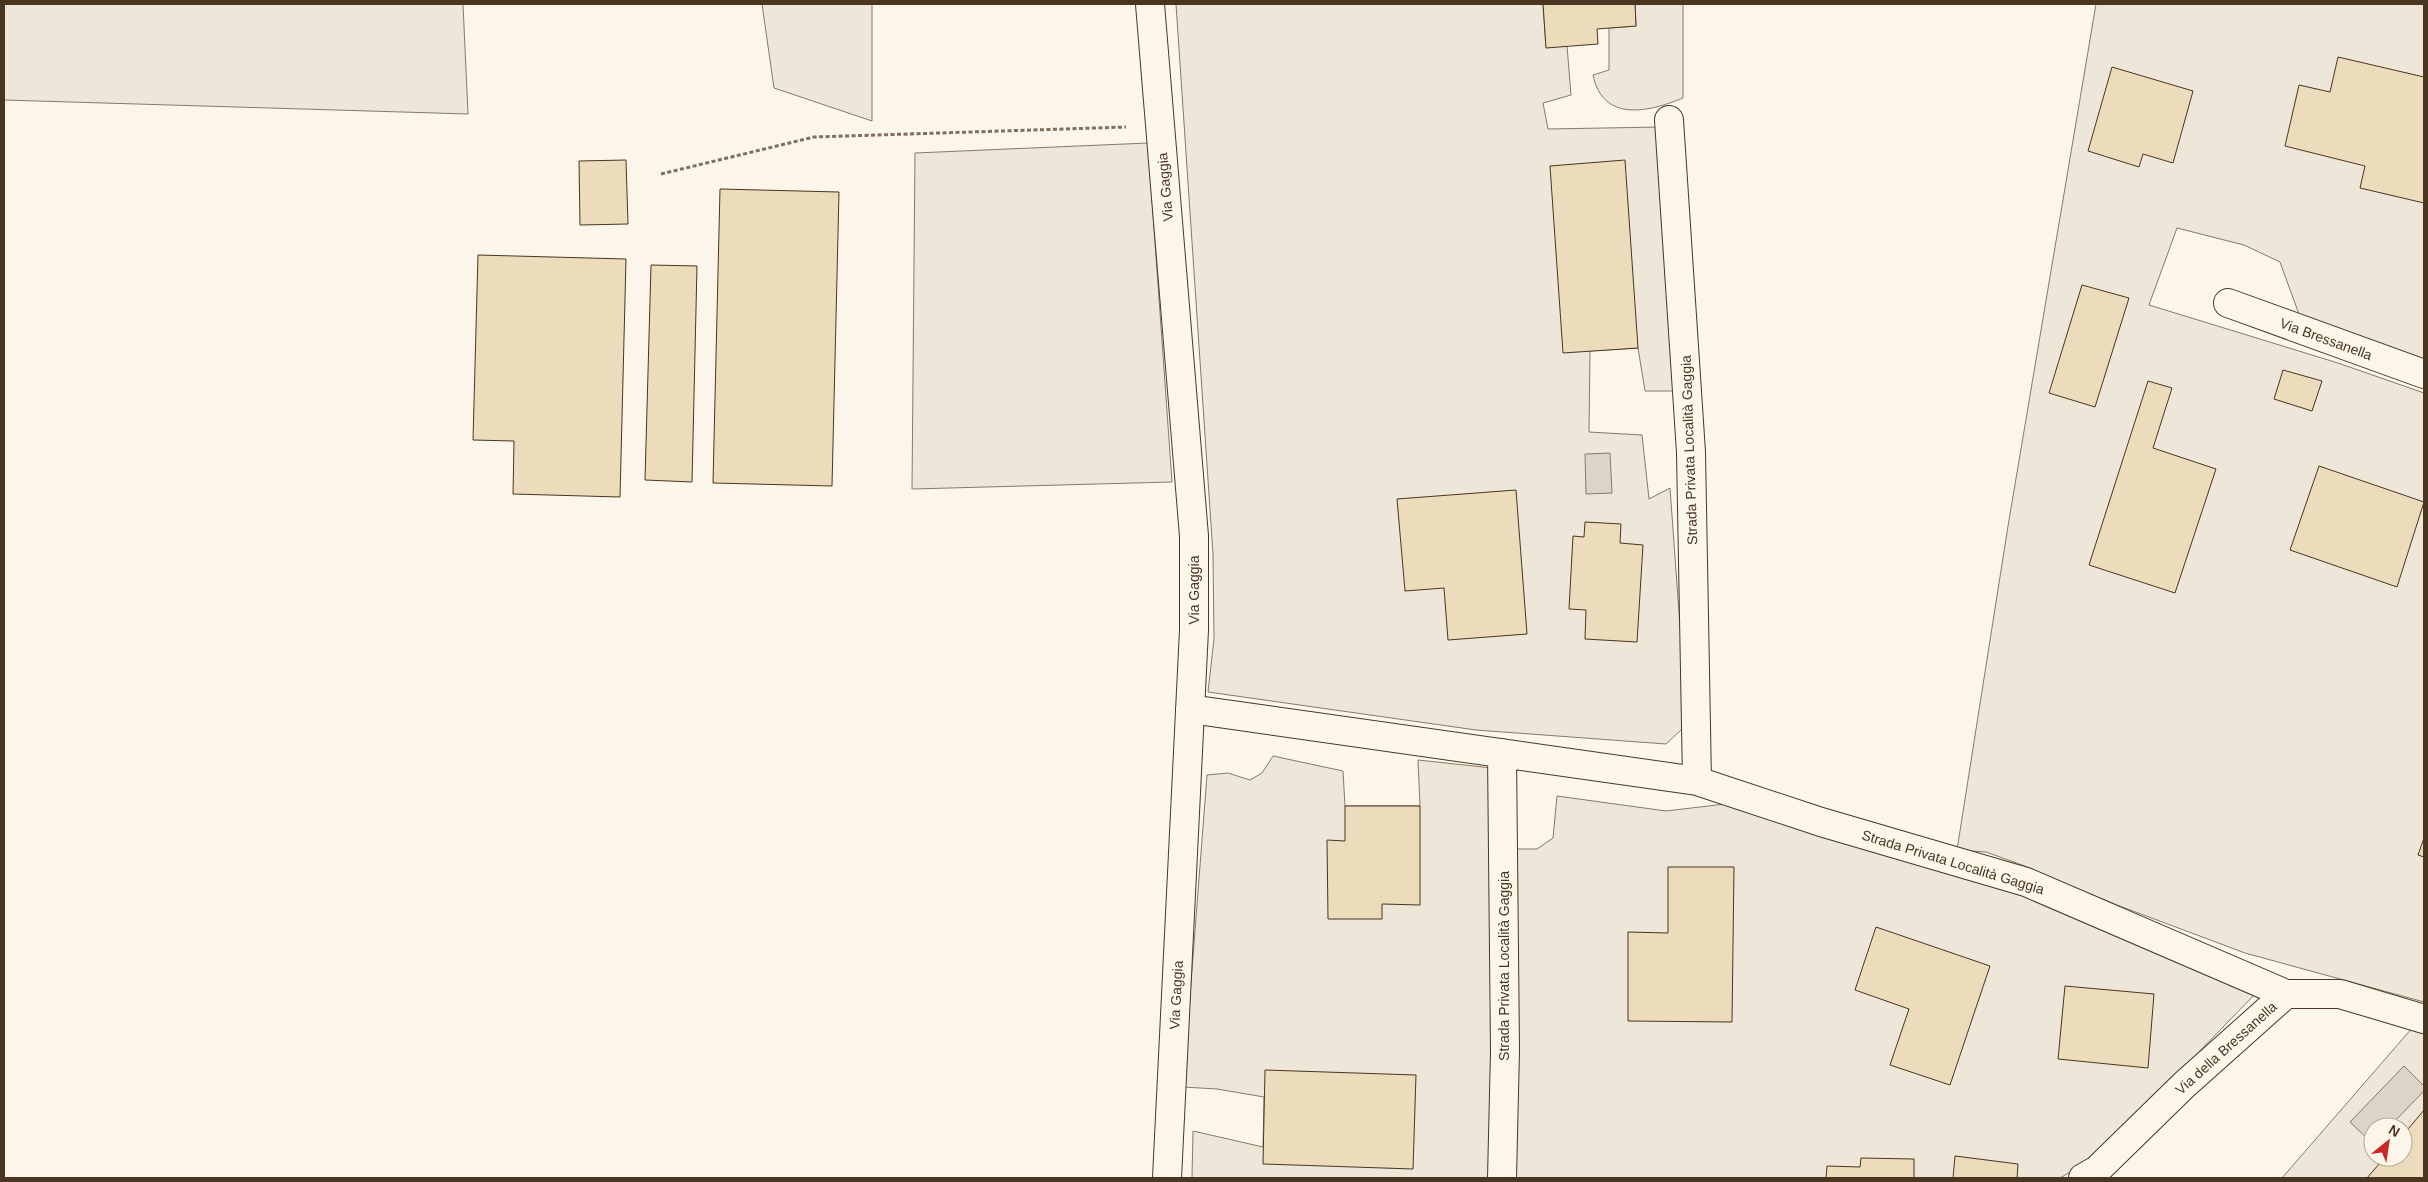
<svg xmlns="http://www.w3.org/2000/svg" width="2428" height="1182" font-family="Helvetica,sans-serif">
<rect width="100%" height="100%" fill="#fbf6e9"/>
<path fill="#ede6d9" stroke="#887966" fill-rule="evenodd" d="M 4,4 L 463,4 L 468,114 L 4,100 Z
M 762,4 L 872,4 L 872,121 L 774,88 Z
M 1176,4 L 1543,4 L 1546,47 L 1567,46 L 1571,95 L 1543,103 L 1548,129 L 1660,127 L 1675,391 L 1645,391 L 1638,348 L 1590,351 L 1589,432 L 1642,435 L 1649,499 L 1670,488 L 1685,695 L 1682,729 L 1666,744 L 1476,730 L 1208,692 L 1214,639 L 1213,554 Z
M 1635,4 L 1683,4 L 1683,98 C 1649,112 1603,123 1593,75 L 1609,70 L 1609,28 L 1636,26 Z
M 2096,4 L 2424,4 L 2424,363 L 2300,317 L 2280,262 L 2244,245 L 2177,228 L 2149,305 L 2338,363 L 2424,393 L 2424,1002 L 2245,953 L 2117,905 L 2022,865 L 1986,852 L 1957,850 L 2008,526 Z
M 1148,143 L 1172,482 L 912,489 L 915,153 Z
M 1273,756 L 1343,771 L 1345,806 L 1420,806 L 1418,760 L 1492,768 L 1490,1178 L 1192,1178 L 1193,1131 L 1263,1147 L 1264,1097 L 1217,1089 L 1183,1087 L 1207,775 L 1228,773 L 1250,780 L 1262,773 Z
M 1557,796 L 1666,811 L 1725,804 L 2021,893 L 2257,992 L 2099,1155 L 2060,1178 L 1514,1178 L 1517,849 L 1537,849 L 1553,838 Z
M 2413,1027 L 2424,1031 L 2424,1178 L 2282,1178 ZM 2373,1127 L 2403,1127 L 2403,1157 L 2373,1157 Z"/>
<path fill="#dcd4c6" stroke="#887966" d="M 1610,453 L 1612,493 L 1586,494 L 1585,454 Z
M 2404,1066 L 2424,1086 L 2424,1091 L 2389,1127 L 2373,1127 L 2373,1144 L 2350,1122 Z"/>
<path fill="#ecdcbc" stroke="#4a3520" d="M 1543,4 L 1635,4 L 1636,26 L 1597,29 L 1598,44 L 1546,48 Z
M 2338,57 L 2424,77 L 2424,203 L 2360,188 L 2365,166 L 2285,146 L 2299,85 L 2330,92 Z
M 2112,67 L 2193,91 L 2173,163 L 2143,154 L 2139,167 L 2088,151 Z
M 626,160 L 628,224 L 580,225 L 579,161 Z
M 1625,160 L 1638,348 L 1563,353 L 1550,166 Z
M 720,189 L 839,192 L 832,486 L 713,483 Z
M 478,255 L 626,259 L 620,497 L 513,494 L 514,441 L 473,440 Z
M 651,265 L 697,266 L 692,482 L 645,480 Z
M 2082,285 L 2129,298 L 2095,407 L 2049,393 Z
M 2283,370 L 2322,381 L 2312,411 L 2274,399 Z
M 2148,381 L 2172,388 L 2153,448 L 2216,469 L 2175,593 L 2089,565 Z
M 2319,466 L 2424,502 L 2397,587 L 2290,550 Z
M 1516,490 L 1527,634 L 1448,640 L 1444,588 L 1405,591 L 1397,499 Z
M 1585,522 L 1621,524 L 1620,543 L 1643,545 L 1637,642 L 1585,639 L 1586,610 L 1569,609 L 1573,536 L 1584,537 Z
M 1345,806 L 1420,806 L 1420,905 L 1382,904 L 1382,919 L 1328,919 L 1327,840 L 1345,841 Z
M 2424,838 L 2424,857 L 2418,855 Z
M 1668,867 L 1734,867 L 1732,1022 L 1628,1021 L 1628,932 L 1668,933 Z
M 1876,927 L 1990,966 L 1950,1085 L 1890,1065 L 1909,1009 L 1855,990 Z
M 2065,986 L 2154,994 L 2148,1068 L 2058,1059 Z
M 1265,1070 L 1416,1075 L 1413,1169 L 1263,1164 Z
M 2424,1110 L 2424,1178 L 2367,1178 L 2385,1157 L 2403,1157 L 2403,1135 Z
M 1955,1156 L 2018,1164 L 2017,1178 L 1953,1178 Z
M 1861,1158 L 1914,1159 L 1914,1178 L 1826,1178 L 1827,1166 L 1860,1167 Z"/>
<g fill="none" stroke-linecap="round" stroke-linejoin="round">
<g stroke="#4a3520" stroke-width="30">
<path id="minor" d="M 1150,4 L 1194,536 L 1194,630 L 1167,1178
M 1669,120 L 1691,452 L 1697,781
M 2228,303 L 2424,374
M 1190,709 L 1697,781 L 1821,822 L 2026,882 L 2286,994
M 1502,1178 L 1505,1051 L 1502,753
M 2083,1178 L 2097,1170 L 2184,1085 L 2286,994 L 2340,994 L 2424,1019"/>
</g>
<path stroke="#7f6f5c" stroke-width="3" stroke-dasharray="4 2.5" stroke-linecap="butt" d="M 661,174 L 814,137 L 1126,127"/>
<use href="#minor" stroke="#fbf6e9" stroke-width="28"/>
</g>
<g text-anchor="middle" stroke-width="4" stroke-linejoin="round" paint-order="stroke">
<g font-size="14" fill="#4a3520" stroke="#fbf6e9">
<text transform="translate(1165 187) rotate(-95)" y="5">Via Gaggia</text>
<text transform="translate(2326 339) rotate(20)" y="5">Via Bressanella</text>
<text transform="translate(1689 450) rotate(-92)" y="5">Strada Privata Località Gaggia</text>
<text transform="translate(1194 590) rotate(-90)" y="5">Via Gaggia</text>
<text transform="translate(1953 862) rotate(17)" y="5">Strada Privata Località Gaggia</text>
<text transform="translate(1504 966) rotate(-90)" y="5">Strada Privata Località Gaggia</text>
<text transform="translate(1176 995) rotate(-87)" y="5">Via Gaggia</text>
<text transform="translate(2226 1048) rotate(-42)" y="5">Via della Bressanella</text>
</g>
</g>
<rect width="2428" height="1182" fill="none" stroke="#4a3520" stroke-width="10"/>
<g transform="translate(2388 1142) rotate(30)"><circle r="24" fill="#fbf6e9" stroke="#b4a999"/>
<path d="M0-4L9 19L0 12L-9 19Z" fill="#c62828"/>
<text y="-8" font-size="14" font-weight="bold" text-anchor="middle" fill="#4a3520">N</text>
</g>
</svg>
